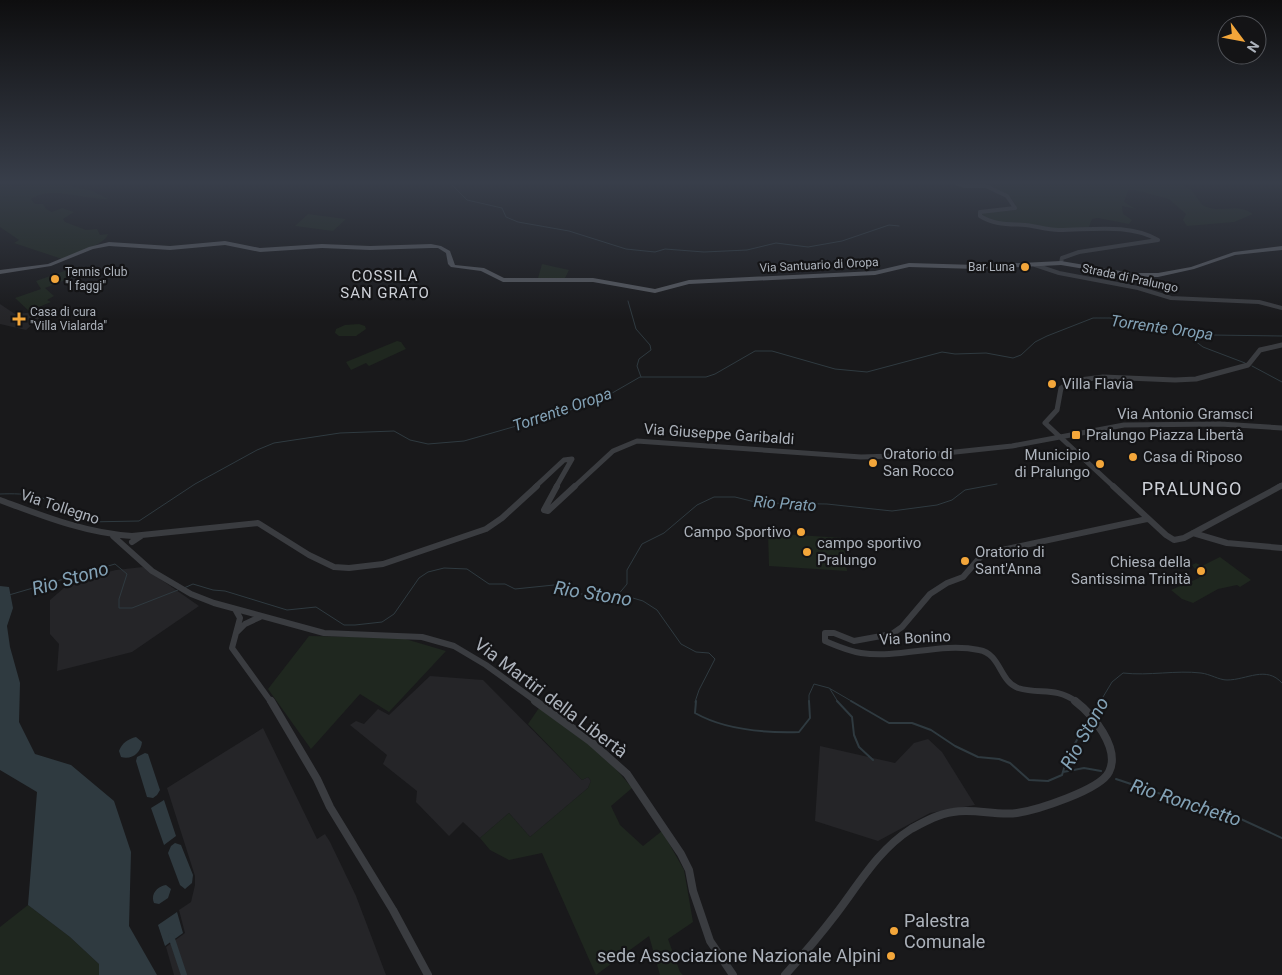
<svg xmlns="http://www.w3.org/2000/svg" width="1282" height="975" font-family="Roboto,sans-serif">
<rect width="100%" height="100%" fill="#19191b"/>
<path fill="#252528" d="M 0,304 L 15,314 L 47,311 L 26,330 L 0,324 Z
M 143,567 L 199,606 L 132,652 L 57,671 L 59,644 L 50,634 L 50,600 L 72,581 L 116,570 Z
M 430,676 L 483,680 L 582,780 L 588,777 L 591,781 L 588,788 L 530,837 L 509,813 L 480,838 L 463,822 L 449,836 L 416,802 L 417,791 L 383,764 L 387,755 L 350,725 L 356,721 L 364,724 L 378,709 L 389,715 Z
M 263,728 L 317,839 L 325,834 L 330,842 L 356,896 L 386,975 L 174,975 L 166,947 L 185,933 L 179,910 L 191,902 L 195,885 L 195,876 L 167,788 Z
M 928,739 L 942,752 L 975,805 L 930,813 L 878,841 L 815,821 L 820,746 L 895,763 L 914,743 Z"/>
<path fill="#1f271f" d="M 0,183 L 14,183 L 12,187 L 14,187 L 31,183 L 68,183 L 70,186 L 93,191 L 108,199 C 84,200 52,185 31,199 L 35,204 L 43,204 L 46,209 L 52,212 L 62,208 L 74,212 L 63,219 L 65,222 L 86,230 L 97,229 L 100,235 L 108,234 C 105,245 73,255 62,259 L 14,243 L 19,240 L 0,227 Z
M 965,183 L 1179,183 C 1184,186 1190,188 1193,192 C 1199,199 1200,206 1210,208 C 1224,212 1237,203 1253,214 L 1234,222 L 1187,226 L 1183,220 L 1186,214 L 1169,199 L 1135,190 L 1128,190 L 1124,202 L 1136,209 L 1122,206 L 1123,214 L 1132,220 L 1129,224 L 1098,218 L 1092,219 L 1089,227 L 1065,229 L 1004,224 L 981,216 L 981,213 L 1016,210 C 1018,197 994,186 983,184 C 978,183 972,184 967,185 Z
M 308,214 L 346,219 L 333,231 L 295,226 Z
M 542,264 L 569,270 L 565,278 L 538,278 Z
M 67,270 L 73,277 L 45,288 L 54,296 L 47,300 L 51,302 L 29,311 L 15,298 L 41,289 L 36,281 Z
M 359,324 L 365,326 L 366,329 L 356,336 L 339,336 L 335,333 L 336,329 L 345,325 Z
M 397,341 L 401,342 L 406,349 L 369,366 L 366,363 L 351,370 L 346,362 Z
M 768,533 L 843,538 L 847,571 L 769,566 Z
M 1220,557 L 1251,580 L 1240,587 L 1237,585 L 1218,589 L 1193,603 L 1182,599 L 1171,590 L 1199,578 L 1200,576 L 1192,565 L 1196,563 L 1202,566 Z
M 309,636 L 402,638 L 446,651 L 389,712 L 360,694 L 311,749 L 268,689 Z
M 539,708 L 606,757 L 632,788 L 611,806 L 620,825 L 643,846 L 662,831 L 684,870 L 693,922 L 668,939 L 680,972 L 683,975 L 660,975 L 649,936 L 596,975 L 542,853 L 509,860 L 490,850 L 480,838 L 509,813 L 530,837 L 588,788 L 591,781 L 588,777 L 582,780 L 528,724 Z
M 28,905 L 70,937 L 99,964 L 99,975 L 0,975 L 0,927 Z"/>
<path fill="#2f3a40" d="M 0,586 L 9,587 L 13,608 L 7,626 L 10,647 L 20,683 L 19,722 L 35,754 L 71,765 L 114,801 L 131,852 L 129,926 L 157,975 L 99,975 L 99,964 L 70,937 L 28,905 L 37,792 L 0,770 Z
M 136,737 L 142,742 C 141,753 132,760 121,757 L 119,751 C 122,743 128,739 136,737 Z
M 145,753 L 148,754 L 160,790 L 157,795 L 153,798 L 147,797 L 136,761 L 137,757 Z
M 164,800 L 176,836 L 164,845 L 151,808 Z
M 175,843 L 181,845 L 193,875 L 192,883 L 185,889 L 180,885 L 168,853 L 171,846 Z
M 166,885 L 171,889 L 168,898 L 159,904 L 154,903 C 150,894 158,886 166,885 Z
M 177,912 L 183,933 L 165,946 L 158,925 Z"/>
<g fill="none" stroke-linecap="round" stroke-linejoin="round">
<path stroke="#2f3a40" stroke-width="1" d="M 450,183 L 467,200 L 502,208 L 506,217 L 518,222 L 569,231 L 626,249 L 655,252 L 665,249 L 704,252 L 747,250 L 776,243 L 808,247 L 842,241 L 889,225 L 899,226
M 628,301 L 636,329 L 650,345 L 651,350 L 639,359 L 637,366 L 641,377
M 1182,331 L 1203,347 L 1245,363
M 1252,366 L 1282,382
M 0,494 C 29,493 43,495 68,511 L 69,516 L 76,520 L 87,522 L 139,521 L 195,484 L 257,450 L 274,443 L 340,433 L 394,431 L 410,440 L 428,444 L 464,441 L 562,413 L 607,396 L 640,377 L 706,377 L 715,374 L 755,351 L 772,351 L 835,369 L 867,372 L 942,352 L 955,354 L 986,353 L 1013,358 L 1021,355 L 1035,342 L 1047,336 L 1093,318 L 1123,318 L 1162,329 L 1191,331 L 1211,335 L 1282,336
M 184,588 L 193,584 L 213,590 L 225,591 L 287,610 L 316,607 L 344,625 L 355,625 L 382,622 L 394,614 L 419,578 L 428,572 L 444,568 L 467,569 L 489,584 L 505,584 L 515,589 L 554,585 L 572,588 L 581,594 L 626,596 L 643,601 L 657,610 L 681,644 L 696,652 L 709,653 L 715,659 L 699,690 L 695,702
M 9,595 L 115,564 L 127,574 L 119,599 L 119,608 L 132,608 L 178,590
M 617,596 L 627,584 L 627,570 L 642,544 L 664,533 L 697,505 L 714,497 L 735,497 L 759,503 L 827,504 L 892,511 L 937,505 L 952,500 L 965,490 L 997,484
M 830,689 L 838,702
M 809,702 L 809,695 L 814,684 L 829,688 L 853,702
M 1100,702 L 1112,682 L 1123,673 C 1149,676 1176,670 1201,673 C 1210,674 1219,680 1227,680 C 1247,680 1266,665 1282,683"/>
<path stroke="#2f3a40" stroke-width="2" d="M 696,701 L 695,713 C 725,730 765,733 799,732 L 810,718 L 809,701
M 837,701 L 852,717 L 854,735 L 859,747 L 873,760
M 851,701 L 889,723 L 912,723 L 931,730 L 955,746 L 978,757 L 999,759 L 1010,763 L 1029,780 L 1048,781 L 1062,775 L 1067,758 L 1089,718
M 1093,713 L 1100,701
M 1063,772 L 1084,768 L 1101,771
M 1116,779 L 1179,800 L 1219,809 L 1282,838"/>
<path stroke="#2f3a40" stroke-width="6" d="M 171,936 L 184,975"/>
<path stroke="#3a3c40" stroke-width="4" d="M 956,183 L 964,186 L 986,186 L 1007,196 L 1015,208 L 980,212 L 980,216 C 994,225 1009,224 1025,225 C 1036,226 1047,230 1059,230 C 1090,230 1130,223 1158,240
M 1061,263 L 1062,258 L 1079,252 L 1158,240
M 1035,265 L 1059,273 L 1138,288 L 1171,298 L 1259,302 L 1282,308"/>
<path stroke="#3a3c40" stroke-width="5" d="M 535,487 L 564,460 L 572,459 L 556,487
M 574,487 L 613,451 L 637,441 L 861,457 L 927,455 L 1012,446 L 1124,425 L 1220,424 L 1282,428
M 1114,487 L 1045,423 L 1057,410 L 1061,388 L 1072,381 L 1103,377 L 1175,380 L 1196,379 L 1248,365 L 1260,350 L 1282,345
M 1278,487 L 1282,485"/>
<path stroke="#3a3c40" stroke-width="6" d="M 557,486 L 544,510 L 548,511 L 575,486
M 1113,486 L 1166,535 L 1174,540 L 1184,538 L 1281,486
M 0,500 C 43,516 85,533 132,536 L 258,523 L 309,555 L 334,567 L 349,568 L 383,564 L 486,529 L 502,518 L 537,486
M 1193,533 L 1227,543 L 1282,548
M 113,536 L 152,571 L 191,594 L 214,603 L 324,633 L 422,637 L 454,646 L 486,665 L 537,702
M 132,542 L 141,536
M 235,609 L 240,618 L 232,648 L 271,702
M 237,632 L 245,624 L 260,617
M 1077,702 C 1054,686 1041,695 1018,688 C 999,681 1001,654 979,650 C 940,642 900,659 861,653 C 848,651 837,646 825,641 L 825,633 L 834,633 L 854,641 L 892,634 L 902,627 L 930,594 L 947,583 L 963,577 L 983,554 L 1147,519"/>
<path stroke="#3a3c40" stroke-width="8" d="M 271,701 L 317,779 L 330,807 L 393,910 L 428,975
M 535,701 L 590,741 L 627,774 L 681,854 L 689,870 L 693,891 L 710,941 L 733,975
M 785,975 C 803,955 820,935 836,914 C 859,884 878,850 911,829 C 924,822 938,814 953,812 C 974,808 996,816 1017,813 C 1037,810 1100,790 1109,772 C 1121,748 1092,714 1075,701"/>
<path fill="#56595f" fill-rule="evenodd" d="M 225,241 L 260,248 L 322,244 L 370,246 L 431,244 L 441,246 L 450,251 L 455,265 L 484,268 L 504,278 L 593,278 L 655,289 L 689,280 L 875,271 L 909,263 L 977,265 L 1061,261 L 1132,273 L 1158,273 L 1191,267 L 1234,252 L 1282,246 L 1282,250 L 1235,255 L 1194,269 L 1158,277 L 1132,277 L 1061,265 L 977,269 L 909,267 L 875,275 L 689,284 L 655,293 L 593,282 L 503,282 L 481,271 L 451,267 L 448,264 L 446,253 L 438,248 L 431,248 L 370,250 L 322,248 L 260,252 L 225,245 L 170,250 L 109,246 L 93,249 L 51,266 L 0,274 L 0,270 L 48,264 L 89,247 L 109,242 L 170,246 Z"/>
</g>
<linearGradient id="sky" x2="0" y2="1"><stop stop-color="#0e0e0f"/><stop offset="0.57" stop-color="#383e4a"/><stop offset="1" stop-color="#383e4a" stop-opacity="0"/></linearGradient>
<rect width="1282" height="320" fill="url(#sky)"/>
<g fill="#f3a63a" stroke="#141416" stroke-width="2">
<circle cx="1025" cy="267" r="5"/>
<circle cx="55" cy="279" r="5"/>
<path d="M16.5 311.5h5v5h5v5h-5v5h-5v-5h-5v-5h5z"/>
<circle cx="1052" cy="384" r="5"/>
<rect x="1071" y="430" width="10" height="10" rx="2.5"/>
<circle cx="1133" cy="457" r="5"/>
<circle cx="873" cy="463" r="5"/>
<circle cx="1100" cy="464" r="5"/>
<circle cx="801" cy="532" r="5"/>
<circle cx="807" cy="552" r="5"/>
<circle cx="965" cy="561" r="5"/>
<circle cx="1201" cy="571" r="5"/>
<circle cx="894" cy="931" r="5"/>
<circle cx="891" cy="956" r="5"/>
</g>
<g text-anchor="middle" stroke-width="4.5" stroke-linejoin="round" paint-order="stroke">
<g font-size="12" fill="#acb2bb" stroke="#141416">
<text transform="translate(819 265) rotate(-3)" y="4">Via Santuario di Oropa</text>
<text transform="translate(1130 278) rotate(12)" y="4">Strada di Pralungo</text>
</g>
<g font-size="12" fill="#acb2bb" stroke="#141416" text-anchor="start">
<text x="1015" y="271" text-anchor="end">Bar Luna</text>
<text x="65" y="276">Tennis Club<tspan x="65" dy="14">"I faggi"</tspan></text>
<text x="30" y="316">Casa di cura<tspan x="30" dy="14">"Villa Vialarda"</tspan></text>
</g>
<g font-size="15" letter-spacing="1" fill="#cdd0d7" stroke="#141416">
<text x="385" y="281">COSSILA<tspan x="385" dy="17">SAN GRATO</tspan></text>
</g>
<g font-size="15" fill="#acb2bb" stroke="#141416" text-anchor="start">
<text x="1062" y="389">Villa Flavia</text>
<text x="1086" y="440">Pralungo Piazza Libertà</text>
<text x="883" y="459">Oratorio di<tspan x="883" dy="17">San Rocco</tspan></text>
<text x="1090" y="460" text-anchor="end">Municipio<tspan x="1090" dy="17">di Pralungo</tspan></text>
<text x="1143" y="462">Casa di Riposo</text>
<text x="791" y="537" text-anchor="end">Campo Sportivo</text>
<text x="817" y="548">campo sportivo<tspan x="817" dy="17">Pralungo</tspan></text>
<text x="975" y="557">Oratorio di<tspan x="975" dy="17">Sant'Anna</tspan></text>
<text x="1191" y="567" text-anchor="end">Chiesa della<tspan x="1191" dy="17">Santissima Trinità</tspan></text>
</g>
<g font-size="15" fill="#acb2bb" stroke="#141416">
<text x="1185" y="419">Via Antonio Gramsci</text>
<text transform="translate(719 434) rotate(4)" y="5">Via Giuseppe Garibaldi</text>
<text transform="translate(60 507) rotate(18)" y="5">Via Tollegno</text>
<text transform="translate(915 638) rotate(-3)" y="5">Via Bonino</text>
</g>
<g font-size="16" font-style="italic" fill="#83a2b6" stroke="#141416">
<text transform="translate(1162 327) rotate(8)" y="6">Torrente Oropa</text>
<text transform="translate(562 409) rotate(-19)" y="6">Torrente Oropa</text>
<text transform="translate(785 503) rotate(4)" y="6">Rio Prato</text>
</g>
<g font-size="18" letter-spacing="1" fill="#cdd0d7" stroke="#141416">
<text x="1192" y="495">PRALUNGO</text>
</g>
<g font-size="18" fill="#acb2bb" stroke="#141416">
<text transform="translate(551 698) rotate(37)" y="6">Via Martiri della Libertà</text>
</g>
<g font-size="18" fill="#acb2bb" stroke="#141416" text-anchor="start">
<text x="904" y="927">Palestra<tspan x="904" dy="21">Comunale</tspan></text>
<text x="881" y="962" text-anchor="end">sede Associazione Nazionale Alpini</text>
</g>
<g font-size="19" font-style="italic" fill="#83a2b6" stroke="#141416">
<text transform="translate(70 578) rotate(-16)" y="7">Rio Stono</text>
<text transform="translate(593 593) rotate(9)" y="7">Rio Stono</text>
<text transform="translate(1084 733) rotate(-61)" y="7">Rio Stono</text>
<text transform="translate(1186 802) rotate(18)" y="7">Rio Ronchetto</text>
</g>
</g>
<g transform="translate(1242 40) rotate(122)"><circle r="24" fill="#141416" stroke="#515358"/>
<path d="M0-4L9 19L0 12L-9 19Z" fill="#f3a63a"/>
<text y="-8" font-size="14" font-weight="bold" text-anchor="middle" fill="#acb2bb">N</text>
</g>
</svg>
